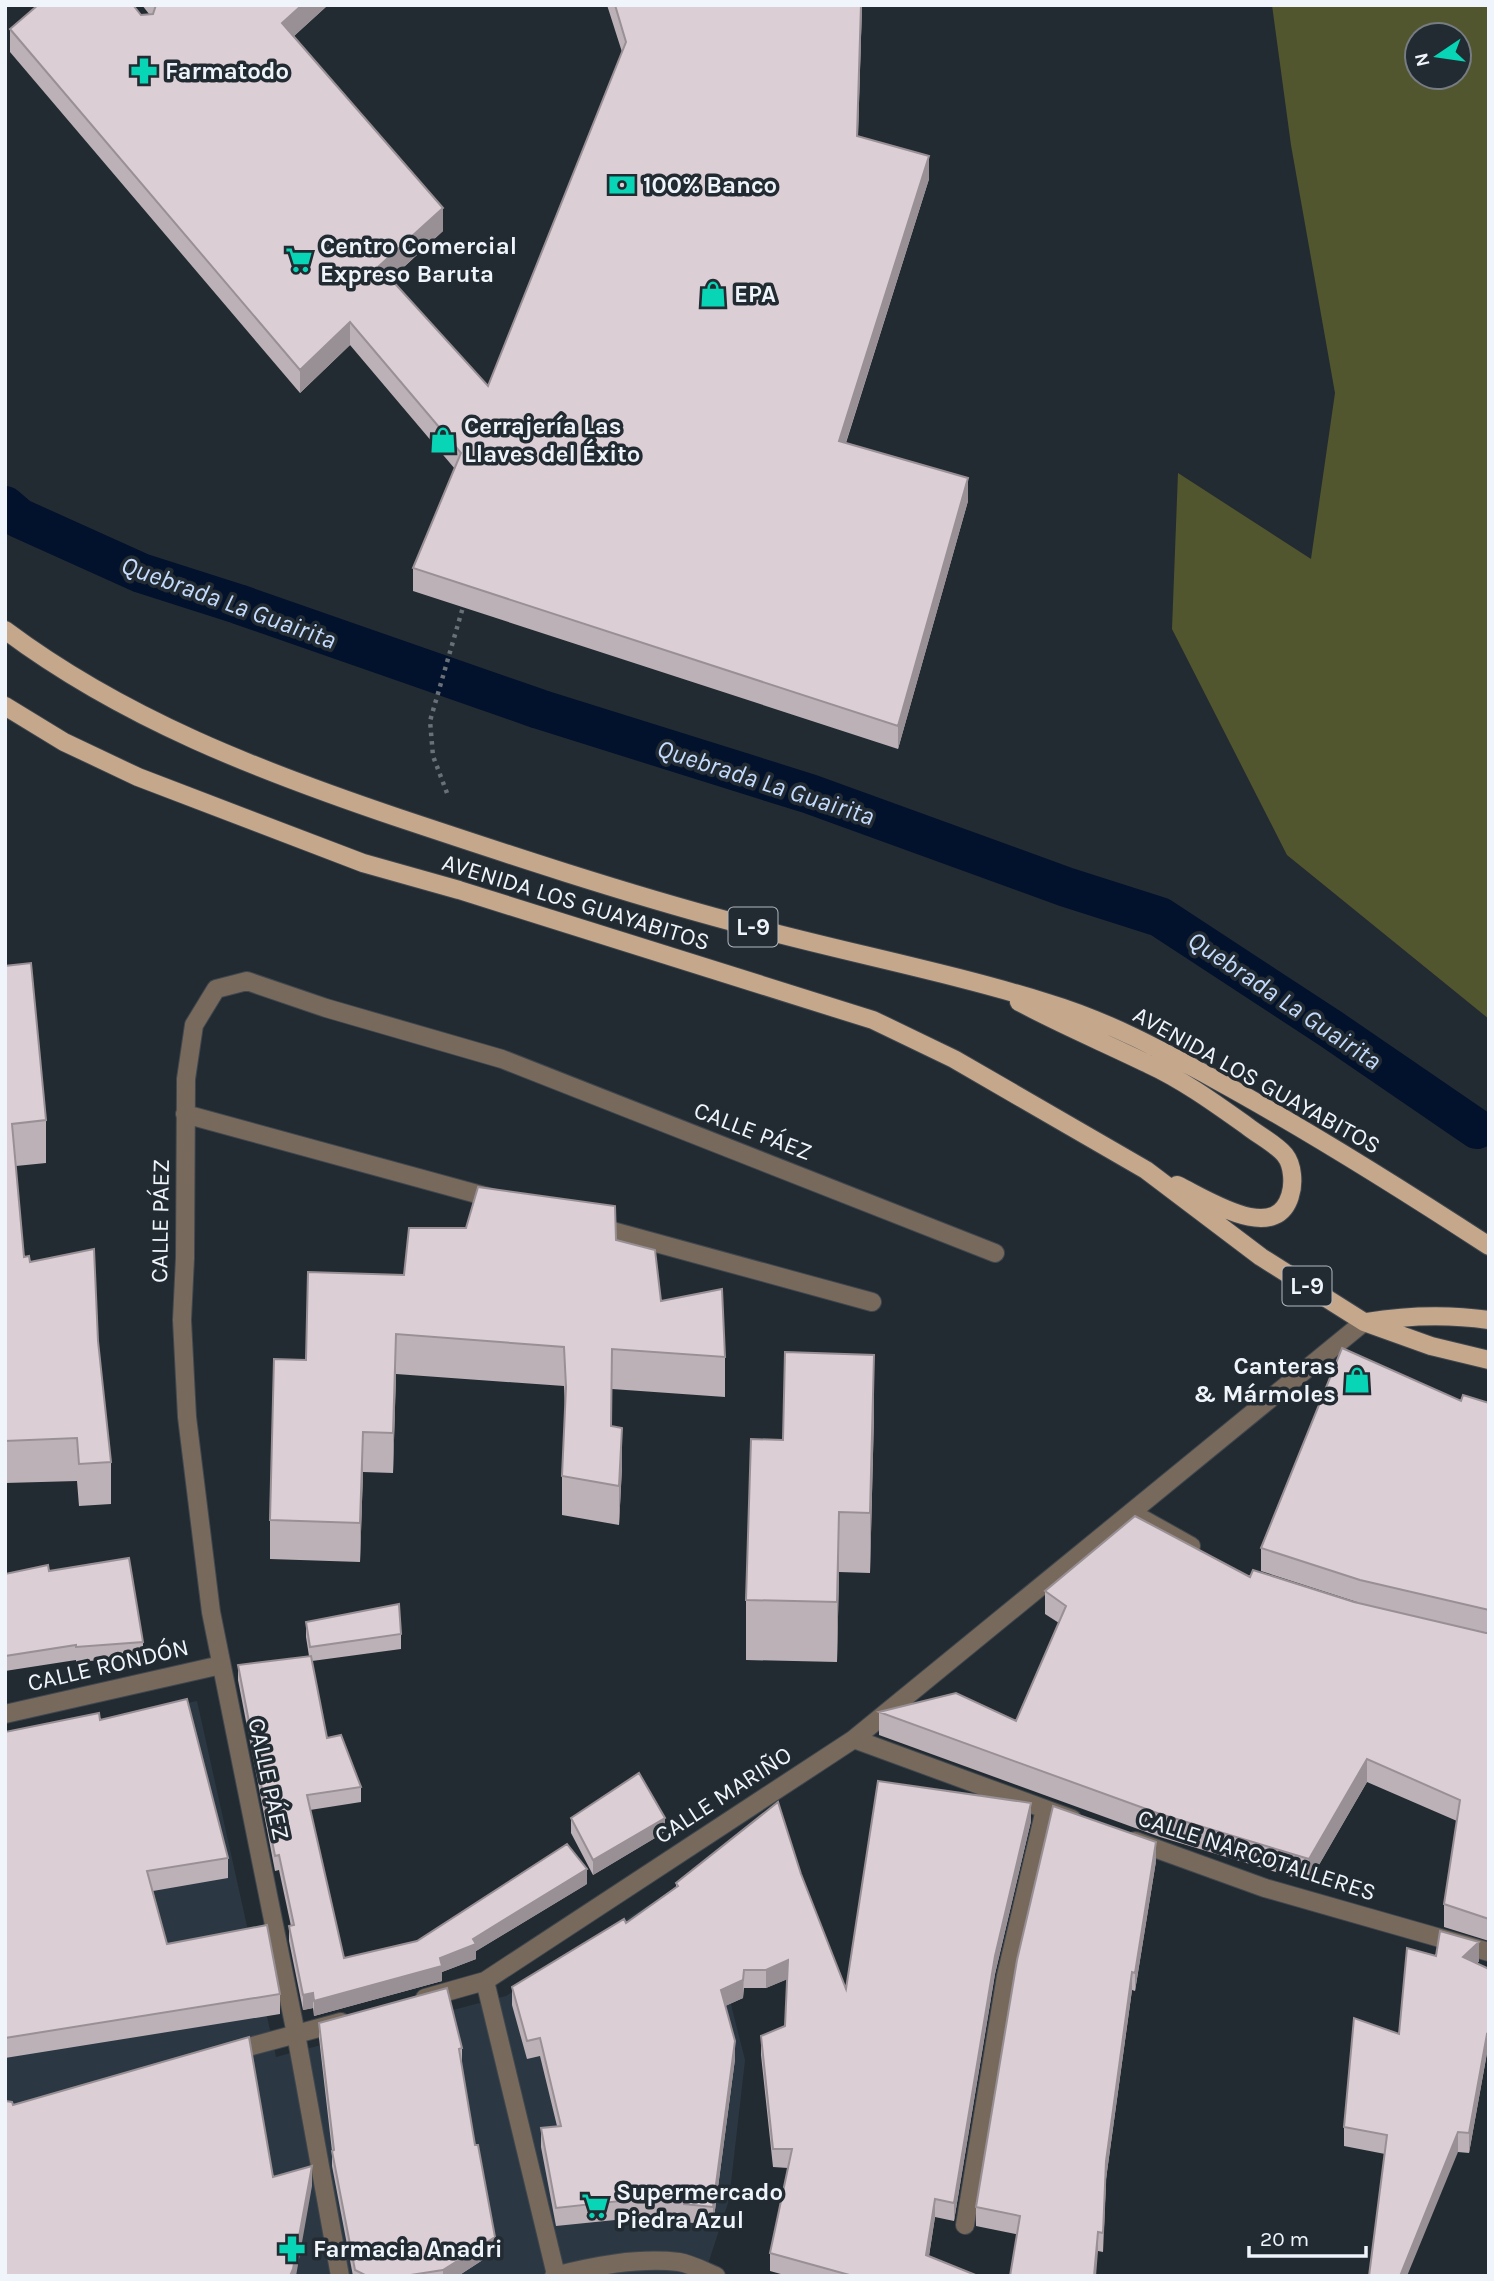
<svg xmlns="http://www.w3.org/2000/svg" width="1494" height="2281" font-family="Karla,sans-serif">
<rect width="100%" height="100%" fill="#232b32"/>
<path fill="#2b3843" d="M 197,1701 L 276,2057 L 506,1996 L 683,1883 L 719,1957 L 745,2060 L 729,2200 L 704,2276 L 5,2276 L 5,1740 Z"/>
<path fill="#52562e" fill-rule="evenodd" d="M 1272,5 L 1489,5 L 1489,1019 L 1287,855 L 1172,629 L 1178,473 L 1311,559 L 1335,393 L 1291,145 ZM 1417,35 L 1459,35 L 1459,77 L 1417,77 Z"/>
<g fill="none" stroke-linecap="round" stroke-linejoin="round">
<path stroke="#02112c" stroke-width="12" d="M 1477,1129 L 1489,1135"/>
<path stroke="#02112c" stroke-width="40" d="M 5,506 L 19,518 L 141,573 L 238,604 L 539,709 L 810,794 L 1066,887 L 1160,917 L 1331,1029 L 1477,1129"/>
<g stroke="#40474e" stroke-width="20">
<path id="service" d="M 1132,1513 L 1191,1546"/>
</g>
<g stroke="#40474e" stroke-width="20">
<path id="minor" d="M 185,1114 L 499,1200
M 594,1226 L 872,1302
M 5,1714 L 221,1665
M 854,1739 L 1072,1819
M 1135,1841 L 1265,1888 L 1489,1952
M 485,1981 L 556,2275
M 425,1998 L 485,1981 L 854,1739 L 1364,1322
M 230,2052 L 341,2022
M 965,2225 L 1006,1976 L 1045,1809
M 340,2276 L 296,2034 L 211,1612 L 187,1417 L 182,1320 L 185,1258 L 186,1079 L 194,1025 L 216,989 L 247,981 L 326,1008 L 502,1059 L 995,1253
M 554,2276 C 593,2266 638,2257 679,2262 C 691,2264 704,2271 716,2276"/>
</g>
<g stroke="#40474e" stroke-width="20">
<path id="primary" d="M 5,630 C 124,719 260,771 399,818 C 510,855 621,892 733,922 C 838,951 945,971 1048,1003 C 1108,1021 1163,1051 1218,1081 C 1311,1132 1400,1188 1489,1246
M 5,706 L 64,742 L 138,777 L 363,863 L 459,890 L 873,1020 L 954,1059 L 1146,1170 L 1261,1257 L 1364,1322 L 1431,1346 L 1489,1360
M 1019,1002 C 1062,1025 1105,1043 1148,1064 C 1183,1080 1216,1104 1247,1126 C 1258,1135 1276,1144 1285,1155 C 1293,1165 1294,1184 1290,1196 C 1275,1245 1207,1199 1177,1185
M 1367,1322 C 1409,1315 1447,1314 1489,1320"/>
</g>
<path stroke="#697077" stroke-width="4.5" stroke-dasharray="3.5 5" stroke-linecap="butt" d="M 447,793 L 433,756 L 430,721 L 463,607"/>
<use href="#service" stroke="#77695c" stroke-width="18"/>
<use href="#minor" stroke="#77695c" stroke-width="18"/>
<use href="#primary" stroke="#c5a78c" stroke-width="18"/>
</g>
<path fill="#bcb1b7" d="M 142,5 L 328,5 L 294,36 L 443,231 L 391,279 L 488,386 L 622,52 L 607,5 L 862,5 L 858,136 L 929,179 L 846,443 L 968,501 L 898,749 L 413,591 L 413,568 L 455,469 L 350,345 L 300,393 L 10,52 L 10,29 L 149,14 Z
M 5,966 L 46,1120 L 46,1163 L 16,1166 L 24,1257 L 98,1341 L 111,1462 L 111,1504 L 79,1506 L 77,1481 L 5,1483 Z
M 616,1240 L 661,1301 L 725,1357 L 725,1397 L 612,1389 L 612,1426 L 622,1467 L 619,1525 L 562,1515 L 562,1476 L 565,1408 L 564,1386 L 396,1374 L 393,1473 L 363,1472 L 360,1562 L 270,1559 L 270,1520 L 306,1360 L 404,1275 Z
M 1461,1401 L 1489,1403 L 1489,1941 L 1444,1927 L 1444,1904 L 1457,1821 L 1367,1782 L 1309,1882 L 1160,1837 L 879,1735 L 879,1712 L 1016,1721 L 1059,1623 L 1045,1614 L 1045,1591 L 1250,1577 L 1488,1633 L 1360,1603 L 1261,1571 L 1261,1548 Z
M 874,1415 L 870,1573 L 839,1572 L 837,1662 L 746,1660 L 746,1600 L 783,1440 Z
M 49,1571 L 143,1642 L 143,1657 L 76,1662 L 76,1660 L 5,1671 L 5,1574 Z
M 306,1622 L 401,1634 L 401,1649 L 312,1661 L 327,1738 L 361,1787 L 361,1802 L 310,1810 L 344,1958 L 417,1941 L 587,1884 L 476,1951 L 476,1959 L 442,1972 L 442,1981 L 314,2016 L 313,2008 L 303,2010 L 289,1941 L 289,1926 L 291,1926 L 279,1870 L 275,1871 L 238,1680 L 238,1665 L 309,1656 L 306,1637 Z
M 100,1720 L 228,1858 L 228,1878 L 153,1891 L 167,1944 L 280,1994 L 280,2014 L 5,2058 L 5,1732 Z
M 571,1818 L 665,1832 L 593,1875 L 571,1833 Z
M 1031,1821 L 995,1974 L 954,2221 L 935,2217 L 929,2256 L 978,2276 L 788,2276 L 770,2271 L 770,2253 L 788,2168 L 773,2167 L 761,2055 L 761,2036 L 785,2026 L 787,1979 L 766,1988 L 744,1988 L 743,1998 L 725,2006 L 735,2059 L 713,2225 L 684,2222 L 684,2213 L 556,2226 L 541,2147 L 541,2128 L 557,2126 L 540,2056 L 527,2059 L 512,2005 L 512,1987 L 626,1923 L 676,1887 L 676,1883 L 801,1874 L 846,1989 Z
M 1156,1861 L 1135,1991 L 1132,1990 L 1106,2179 L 1103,2252 L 976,2226 L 976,2207 Z
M 1436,1956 L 1479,1961 L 1477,1964 L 1489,1969 L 1489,2054 L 1487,2053 L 1469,2153 L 1458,2152 L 1385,2154 L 1344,2146 L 1344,2127 L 1399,2034 Z
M 319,2023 L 462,2048 L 462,2063 L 461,2064 L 475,2145 L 495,2252 L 458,2276 L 353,2276 L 332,2166 L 332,2151 L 319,2038 Z"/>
<path fill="#999095" d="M 302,5 L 328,5 L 282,47 L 282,23 Z
M 861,5 L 862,5 L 857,159 L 857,136 Z
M 929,156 L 929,179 L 839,464 L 839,441 Z
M 443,208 L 443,231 L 379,289 L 379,266 Z
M 350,322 L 350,345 L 300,393 L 300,370 Z
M 968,478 L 968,501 L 898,749 L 898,726 Z
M 396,1334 L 396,1374 L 393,1473 L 393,1433 Z
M 874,1355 L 874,1415 L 870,1573 L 870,1513 Z
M 622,1428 L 622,1467 L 619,1525 L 619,1486 Z
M 363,1432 L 363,1472 L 360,1562 L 360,1523 Z
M 839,1512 L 839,1572 L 837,1662 L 837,1602 Z
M 1367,1759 L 1367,1782 L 1309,1882 L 1309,1859 Z
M 1031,1803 L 1031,1821 L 995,1974 L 954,2221 L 954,2203 L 995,1956 Z
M 665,1818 L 665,1832 L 593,1875 L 593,1860 Z
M 1156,1842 L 1156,1861 L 1135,1991 L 1135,1973 Z
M 587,1869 L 587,1884 L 476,1951 L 476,1959 L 442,1972 L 442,1981 L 314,2016 L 314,2001 L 440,1958 Z
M 1479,1942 L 1479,1961 L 1463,1977 L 1463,1957 Z
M 788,1960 L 788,1979 L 766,1988 L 766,1970 Z
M 744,1970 L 743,1998 L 721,2008 L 721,1990 Z
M 1132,1972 L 1132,1990 L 1106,2179 L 1103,2252 L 1106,2161 Z
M 313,1993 L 313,2008 L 303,2010 L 303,1995 Z
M 1487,2034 L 1487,2053 L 1469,2153 L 1469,2133 Z
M 735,2041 L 735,2059 L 713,2225 L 713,2207 Z
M 1458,2132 L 1458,2152 L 1407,2276 L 1400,2276 Z
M 312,2166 L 312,2186 L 296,2276 L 290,2276 Z
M 935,2199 L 935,2217 L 926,2274 L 926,2255 Z
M 1098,2232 L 1098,2251 L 1096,2276 L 1094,2276 Z
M 495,2237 L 495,2252 L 458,2276 L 443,2276 L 443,2270 Z"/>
<path fill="#dbced5" stroke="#999095" stroke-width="2" d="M 38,5 L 133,5 L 141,15 L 153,14 L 156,5 L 302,5 L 282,23 L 443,208 L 379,266 L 488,386 L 626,42 L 615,5 L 861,5 L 857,136 L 929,156 L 839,441 L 968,478 L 898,726 L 413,568 L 461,453 L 350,322 L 300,370 L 10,29 Z
M 31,963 L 46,1120 L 12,1124 L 24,1257 L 29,1256 L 30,1262 L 94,1249 L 98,1341 L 111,1462 L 79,1464 L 77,1438 L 5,1441 L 5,966 Z
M 478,1187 L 615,1206 L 616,1240 L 655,1250 L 661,1301 L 722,1289 L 725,1357 L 612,1349 L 611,1426 L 622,1428 L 619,1486 L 562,1476 L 566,1387 L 564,1347 L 396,1334 L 393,1433 L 363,1432 L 360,1523 L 270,1520 L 274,1359 L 306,1360 L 308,1272 L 404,1275 L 409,1228 L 466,1228 Z
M 1342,1348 L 1461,1401 L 1463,1395 L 1489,1403 L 1489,1610 L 1360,1580 L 1261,1548 Z
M 785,1352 L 874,1355 L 870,1513 L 839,1512 L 837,1602 L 746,1600 L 751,1439 L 783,1440 Z
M 1135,1516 L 1250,1577 L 1253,1570 L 1354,1602 L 1486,1633 L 1489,1633 L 1489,1919 L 1444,1904 L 1460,1800 L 1367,1759 L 1309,1859 L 1160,1814 L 879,1712 L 956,1693 L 1016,1721 L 1066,1606 L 1045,1591 Z
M 129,1558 L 143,1642 L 76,1647 L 76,1645 L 5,1656 L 5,1574 L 48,1565 L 49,1571 Z
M 399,1604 L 401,1634 L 310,1647 L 306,1622 Z
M 311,1656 L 327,1738 L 341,1735 L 361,1787 L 307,1795 L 344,1958 L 417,1941 L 567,1844 L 587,1869 L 473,1939 L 476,1944 L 440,1958 L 442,1966 L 314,2001 L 313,1993 L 303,1995 L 289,1926 L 294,1925 L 279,1855 L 275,1856 L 238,1665 Z
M 187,1699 L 228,1858 L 147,1871 L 167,1944 L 267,1925 L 280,1994 L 5,2038 L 5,1732 L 99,1713 L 100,1720 Z
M 639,1773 L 665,1818 L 593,1860 L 571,1818 Z
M 878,1781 L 1031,1803 L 995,1956 L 954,2203 L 935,2199 L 926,2255 L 978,2276 L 853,2276 L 770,2253 L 792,2149 L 773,2149 L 761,2036 L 785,2026 L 788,1960 L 766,1970 L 744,1970 L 743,1980 L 721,1990 L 735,2041 L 713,2207 L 684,2204 L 684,2194 L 556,2208 L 541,2128 L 561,2126 L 540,2038 L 527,2041 L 512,1987 L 624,1919 L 626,1923 L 678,1886 L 676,1883 L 778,1802 L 801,1874 L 846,1989 Z
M 1053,1806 L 1156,1842 L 1135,1973 L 1132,1972 L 1106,2161 L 1103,2233 L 1098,2232 L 1094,2276 L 1010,2276 L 1020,2216 L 976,2207 L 1017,1960 Z
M 1440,1931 L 1479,1942 L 1463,1957 L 1489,1969 L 1489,2035 L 1487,2034 L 1469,2133 L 1458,2132 L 1400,2276 L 1369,2276 L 1387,2135 L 1344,2127 L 1354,2018 L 1399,2034 L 1407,1948 L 1436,1956 Z
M 447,1988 L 462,2048 L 459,2049 L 475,2145 L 478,2145 L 495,2237 L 443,2270 L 404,2276 L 367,2276 L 355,2270 L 332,2151 L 334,2150 L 319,2023 Z
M 249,2037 L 273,2177 L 312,2166 L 293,2269 L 290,2276 L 5,2276 L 5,2101 L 12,2102 L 13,2105 Z"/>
<defs>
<g id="pharmacy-bare" transform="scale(2.1)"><path d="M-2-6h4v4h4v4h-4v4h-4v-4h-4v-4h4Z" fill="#08d5b5" stroke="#232b32" stroke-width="2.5" paint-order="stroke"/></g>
<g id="bank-bare" transform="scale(2.1)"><path d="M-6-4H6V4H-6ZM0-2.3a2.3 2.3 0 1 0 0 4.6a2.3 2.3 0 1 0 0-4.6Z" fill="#08d5b5" stroke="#232b32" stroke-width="2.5" paint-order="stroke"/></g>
<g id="supermarket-bare" transform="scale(2.1)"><path d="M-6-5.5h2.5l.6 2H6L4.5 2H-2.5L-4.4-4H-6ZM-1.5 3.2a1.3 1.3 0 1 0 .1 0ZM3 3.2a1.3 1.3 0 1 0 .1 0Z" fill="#08d5b5" stroke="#232b32" stroke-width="2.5" paint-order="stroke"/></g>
<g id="shop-bare" transform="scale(2.1)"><path d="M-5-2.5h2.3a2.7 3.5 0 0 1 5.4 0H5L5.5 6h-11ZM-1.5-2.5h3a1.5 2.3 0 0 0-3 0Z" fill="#08d5b5" stroke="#232b32" stroke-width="2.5" paint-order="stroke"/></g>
</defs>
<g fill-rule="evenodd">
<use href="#pharmacy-bare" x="144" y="71"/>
<use href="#bank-bare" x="622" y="185"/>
<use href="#supermarket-bare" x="299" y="260"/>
<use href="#shop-bare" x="713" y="294"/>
<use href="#shop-bare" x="443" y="440"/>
<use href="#shop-bare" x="1357" y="1380"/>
<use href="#supermarket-bare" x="595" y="2206"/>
<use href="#pharmacy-bare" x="292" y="2249"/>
</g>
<g text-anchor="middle" stroke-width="7" stroke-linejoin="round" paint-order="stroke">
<g fill="#232b32" stroke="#b2b8be" stroke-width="2">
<rect x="728.5" y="907.5" width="49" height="39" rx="5"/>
<rect x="1282.5" y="1266.5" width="49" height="39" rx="5"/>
</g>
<g font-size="23" font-weight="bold" fill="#eff5fa">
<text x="753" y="935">L-9</text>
<text x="1307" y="1294">L-9</text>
</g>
<g font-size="24" font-weight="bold" fill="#eff5fa" stroke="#232b32" text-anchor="start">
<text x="165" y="79">Farmatodo</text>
<text x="643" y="193">100% Banco</text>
<text x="320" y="254">Centro Comercial<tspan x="320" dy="28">Expreso Baruta</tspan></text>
<text x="734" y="302">EPA</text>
<text x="464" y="434">Cerrajería Las<tspan x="464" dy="28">Llaves del Éxito</tspan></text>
<text x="1336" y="1374" text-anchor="end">Canteras<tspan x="1336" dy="28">&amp; Mármoles</tspan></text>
<text x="616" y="2200">Supermercado<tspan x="616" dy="28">Piedra Azul</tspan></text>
<text x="313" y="2257">Farmacia Anadri</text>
</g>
<g font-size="24" fill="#eff5fa" stroke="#232b32">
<text transform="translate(576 902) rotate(17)" y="8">AVENIDA LOS GUAYABITOS</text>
<text transform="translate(1257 1080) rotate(29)" y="8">AVENIDA LOS GUAYABITOS</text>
<text transform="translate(753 1131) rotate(21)" y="8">CALLE PÁEZ</text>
<text transform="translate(160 1221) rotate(-89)" y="8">CALLE PÁEZ</text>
<text transform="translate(108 1665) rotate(-13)" y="8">CALLE RONDÓN</text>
<text transform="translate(269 1779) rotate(78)" y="8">CALLE PÁEZ</text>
<text transform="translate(723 1795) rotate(-33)" y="8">CALLE MARIÑO</text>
<text transform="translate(1257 1855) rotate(18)" y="8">CALLE NARCOTALLERES</text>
</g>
<g font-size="26" font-style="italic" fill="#c5dcff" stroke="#232b32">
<text transform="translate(229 602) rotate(20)" y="9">Quebrada La Guairita</text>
<text transform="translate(766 782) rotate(18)" y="9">Quebrada La Guairita</text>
<text transform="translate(1285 1000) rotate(34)" y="9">Quebrada La Guairita</text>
</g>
</g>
<rect width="1494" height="2281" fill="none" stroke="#eff5fa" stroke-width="14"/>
<g transform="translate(1438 56) rotate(257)"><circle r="33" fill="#232b32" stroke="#757c82" stroke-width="2"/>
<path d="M0-5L12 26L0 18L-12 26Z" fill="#08d5b5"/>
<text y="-10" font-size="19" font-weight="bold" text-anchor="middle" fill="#eff5fa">N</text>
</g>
<path d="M1249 2246v10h117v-10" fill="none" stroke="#eff5fa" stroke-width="3.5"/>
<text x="1260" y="2246" font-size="21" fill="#eff5fa" stroke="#232b32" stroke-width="5" paint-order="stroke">20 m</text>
</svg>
